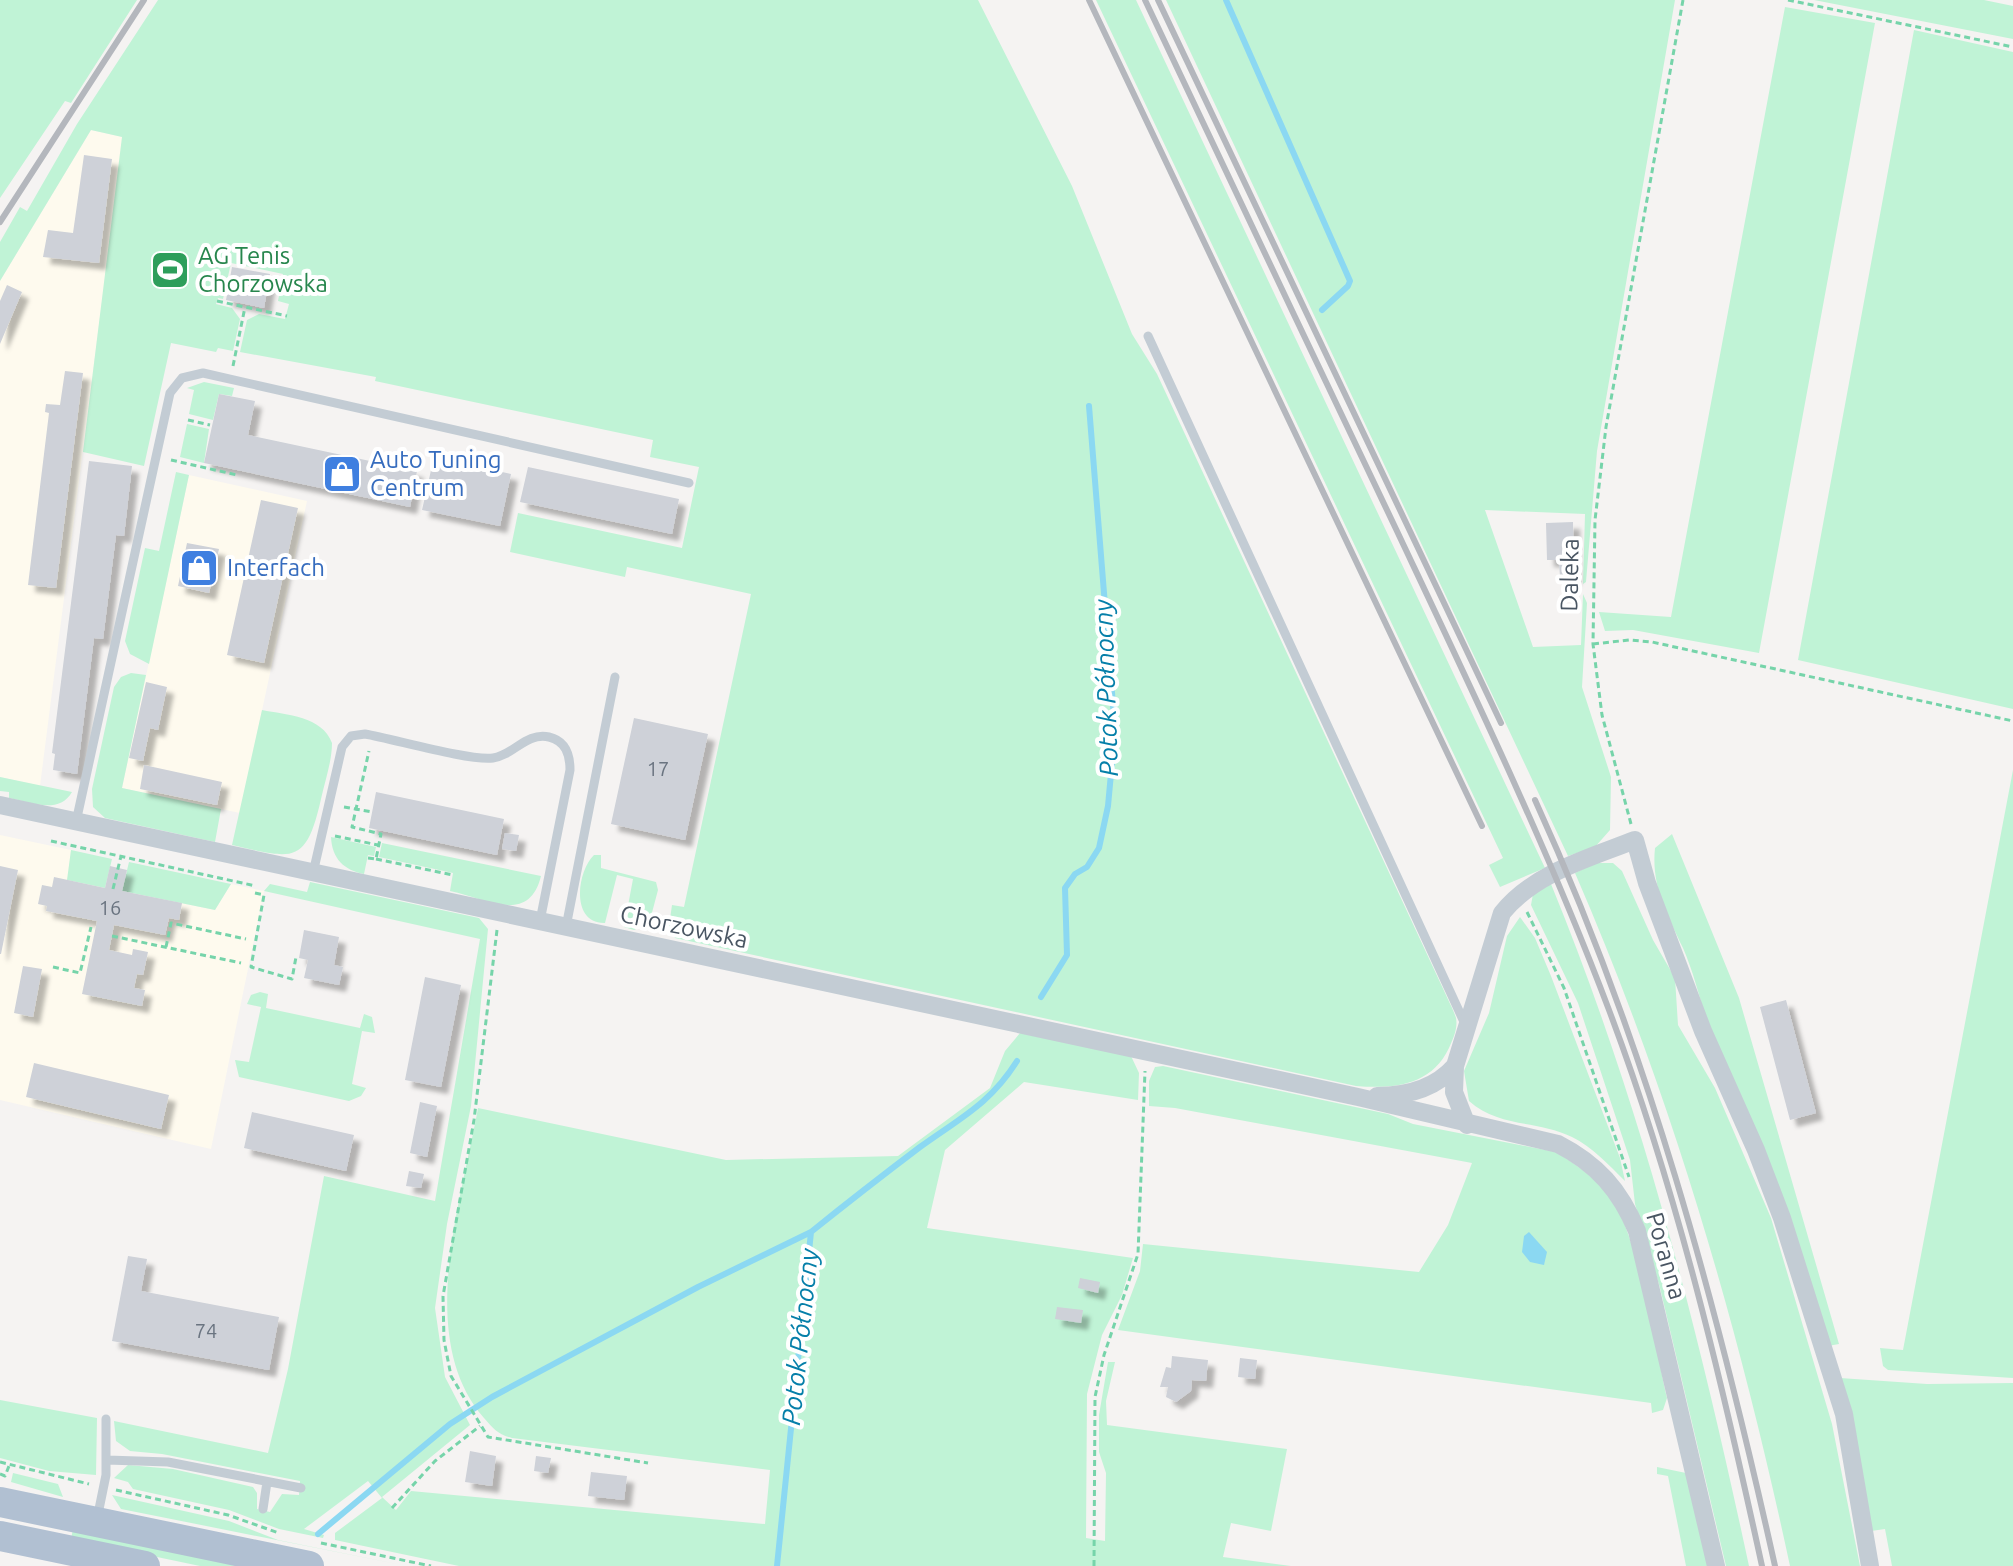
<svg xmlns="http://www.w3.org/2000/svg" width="2013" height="1566" font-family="Ubuntu,sans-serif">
<defs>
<filter id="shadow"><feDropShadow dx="7" dy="7" stdDeviation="2" flood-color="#0004"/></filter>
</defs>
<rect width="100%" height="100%" fill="#f5f3f2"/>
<path fill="#fefaee" d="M 91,130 L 123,137 L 40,786 L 0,777 L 0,281 Z
M 189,475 L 307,501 L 240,813 L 122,788 Z
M 0,835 L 71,850 L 68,880 L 215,910 L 231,884 L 264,891 L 211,1149 L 0,1100 Z"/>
<path fill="#c0f3d6" d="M 0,0 L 137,0 L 71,103 L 65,101 L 0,198 Z
M 158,0 L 978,0 L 1072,186 L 1132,334 L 1157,374 L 1446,995 C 1449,1002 1454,1011 1456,1018 C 1458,1029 1453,1039 1449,1048 C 1431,1086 1393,1089 1356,1086 L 675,938 L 669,926 L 672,905 L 684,907 L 751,594 L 627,567 L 625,577 L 510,552 L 518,513 L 682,548 L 699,467 L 650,457 L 653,440 L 375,381 L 376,377 L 240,352 L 247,320 L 259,314 L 285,319 L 289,304 L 278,301 L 283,274 L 231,263 L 223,299 L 218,298 L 216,304 L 232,308 L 240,319 L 233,351 L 218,348 L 216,352 L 171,343 L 144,466 L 83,452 L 122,137 L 91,130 L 0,281 L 0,242 L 20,207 L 27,211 L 77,124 Z
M 1096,0 L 1136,0 L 1545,868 L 1500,887 L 1489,865 L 1503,858 Z
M 1166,0 L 1675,0 L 1597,451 L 1586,582 L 1583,584 L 1585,514 L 1485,510 L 1533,647 L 1581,645 L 1583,594 L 1587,603 L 1582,687 L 1611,777 L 1610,830 L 1595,847 L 1568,856 Z
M 1814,0 L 1984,0 L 2013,6 L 2013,39 Z
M 1785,7 L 1875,23 L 1759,653 L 1633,630 L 1605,631 L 1599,612 L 1671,617 Z
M 1914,30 L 2013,52 L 2013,709 L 1798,660 Z
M 204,382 L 234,388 L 232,396 L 219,394 L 213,420 L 189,414 L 194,390 L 187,388 Z
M 187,424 L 209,429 L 204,463 L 180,457 Z
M 176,472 L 189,475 L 149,664 L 130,654 L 125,641 L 145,548 L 159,551 Z
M 131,673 L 146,675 L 122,788 L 221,809 L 215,842 L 105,818 L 93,807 L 92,789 L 114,687 L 121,677 Z
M 262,710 C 287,715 322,716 332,743 C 332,761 325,781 321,799 C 306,866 293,859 232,845 Z
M 2013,770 L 2013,1378 L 1888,1370 L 1883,1366 L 1880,1348 L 1903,1350 Z
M 0,777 L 72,792 C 59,815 30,802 9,798 L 9,792 L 0,791 Z
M 1672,834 L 1739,998 L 1839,1344 L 1828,1346 L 1706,1019 C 1699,995 1693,971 1683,948 C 1667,914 1651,886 1655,848 Z
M 331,837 L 376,847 L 374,856 L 368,855 L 364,874 C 344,870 332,859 331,837 Z
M 382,843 L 541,876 C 529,925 487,899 450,891 L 453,873 L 379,857 Z
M 71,850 L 112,859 L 105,888 L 67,880 Z
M 594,855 L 601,855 L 601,868 L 656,882 L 658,890 L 649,924 L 634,930 L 624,927 L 633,879 L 617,875 L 605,923 C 570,924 577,871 594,855 Z
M 129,862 L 231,884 L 215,910 L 122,891 Z
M 1595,863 L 1613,863 L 1622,871 L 1653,940 L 1675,978 L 1678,1025 L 1715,1088 L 1771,1218 L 1832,1424 L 1860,1566 L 1790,1566 C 1739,1328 1672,1096 1575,873 Z
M 310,882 L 479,918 L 488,929 L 471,1106 L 447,1224 L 435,1308 L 445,1377 L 470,1425 L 382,1497 L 396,1510 L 411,1491 L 765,1524 L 770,1470 L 512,1438 C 497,1434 494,1429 484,1418 C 415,1339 461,1203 478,1108 L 726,1160 L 898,1156 L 990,1088 L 1005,1051 L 1020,1033 L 1131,1056 L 1139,1073 L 1138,1100 L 1024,1082 L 945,1150 L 927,1228 L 1133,1258 L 1122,1295 L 1102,1335 L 1087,1394 L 1086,1538 L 1105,1541 L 1106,1473 L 1099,1452 L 1099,1415 L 1108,1362 L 1115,1362 L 1106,1401 L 1107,1425 L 1287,1449 L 1271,1531 L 1231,1523 L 1223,1557 L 1291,1566 L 459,1566 L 335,1540 L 335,1533 L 382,1498 L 368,1481 L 304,1529 L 324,1535 L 323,1538 L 279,1529 L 229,1510 L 133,1489 L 128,1482 L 114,1478 L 128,1465 L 173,1469 L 253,1487 L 257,1493 L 257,1509 L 270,1512 L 282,1494 L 299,1495 L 300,1481 L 162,1454 L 130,1451 L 116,1441 L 114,1421 L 268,1453 L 288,1369 L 324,1176 L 435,1201 L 480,939 L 264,891 L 270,884 L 307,892 Z
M 1551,884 C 1643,1109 1698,1329 1749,1566 L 1726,1566 L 1660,1288 L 1635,1204 L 1630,1160 L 1578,1003 L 1531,905 L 1533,894 Z
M 1520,917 L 1535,938 L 1551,976 L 1620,1158 L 1625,1181 C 1609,1165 1592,1147 1572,1137 C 1538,1120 1499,1128 1469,1101 L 1464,1071 L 1489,1013 L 1507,936 Z
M 260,992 L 268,994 L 266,1008 L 360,1028 L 364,1014 L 372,1017 L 375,1033 L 362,1031 L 352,1084 L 366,1088 L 361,1096 L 349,1101 L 239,1077 L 235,1060 L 249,1062 L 261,1007 L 247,1004 L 251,995 Z
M 1163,1066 L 1388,1114 L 1413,1124 L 1556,1152 C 1574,1163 1591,1175 1605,1190 C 1638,1226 1655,1347 1667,1398 L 1663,1410 L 1652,1413 L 1651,1403 L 1118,1330 L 1140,1271 L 1143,1244 L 1419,1272 L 1448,1225 L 1472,1163 L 1175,1108 L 1149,1106 L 1149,1081 L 1155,1067 Z
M 1840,1378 L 1927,1384 L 2013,1383 L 2013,1566 L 1892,1566 L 1885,1529 L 1871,1531 Z
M 0,1400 L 97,1418 L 96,1475 L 49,1471 L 0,1458 Z
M 1657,1467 L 1686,1473 L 1710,1566 L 1686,1566 L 1668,1476 L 1657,1474 Z
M 13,1473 L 58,1484 L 63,1497 L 11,1482 Z
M 112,1495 L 229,1521 L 278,1540 L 407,1566 L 121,1509 Z
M 73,1529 L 250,1566 L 200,1566 L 71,1539 Z"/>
<path fill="#8bd8f2" d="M 1529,1232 L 1547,1252 L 1544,1265 L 1530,1262 L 1522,1252 L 1524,1236 Z"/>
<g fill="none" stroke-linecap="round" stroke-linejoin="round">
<path stroke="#8bd8f2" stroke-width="6" d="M 1226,0 L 1350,281 L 1348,286 L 1322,310
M 1041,997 L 1067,955 L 1065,888 L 1075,874 L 1087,867 L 1099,848 L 1108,806 L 1115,730 L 1089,406
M 318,1534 L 450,1424 L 492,1397 L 698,1287 L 811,1232
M 777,1566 L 811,1232 C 847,1203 883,1175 920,1147 C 960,1118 990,1104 1017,1061"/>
</g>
<path fill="#ced1d8" filter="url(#shadow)" d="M 84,155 L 112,159 L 99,263 L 43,257 L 48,230 L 73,233 Z
M 232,267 L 270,274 L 264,308 L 226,300 Z
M 7,285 L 22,292 L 0,344 L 0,301 Z
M 65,371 L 83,373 L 56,588 L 28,585 L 49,413 L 45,412 L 46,404 L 60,405 Z
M 219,394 L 255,401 L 248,435 L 417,471 L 410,507 L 204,463 Z
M 434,457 L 511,474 L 500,526 L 422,510 Z
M 89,461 L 132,466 L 124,536 L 116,535 L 103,639 L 94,638 L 77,774 L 53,770 L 55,754 L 52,753 Z
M 528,467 L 679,499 L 672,534 L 520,502 Z
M 261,500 L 298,508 L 264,663 L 227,655 Z
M 1573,522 L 1574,578 L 1560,578 L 1559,560 L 1547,560 L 1546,523 Z
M 187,543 L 219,549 L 209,593 L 178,586 Z
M 146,682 L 167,687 L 158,730 L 150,728 L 143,761 L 129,758 Z
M 634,718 L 708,734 L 685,840 L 611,824 Z
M 144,765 L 222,782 L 217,805 L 140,789 Z
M 376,792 L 504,819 L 497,855 L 369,828 Z
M 505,833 L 519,835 L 516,851 L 502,849 Z
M 0,866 L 18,870 L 1,954 L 0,954 Z
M 110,866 L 127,870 L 122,891 L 182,903 L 179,920 L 169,918 L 165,935 L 114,925 L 109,950 L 132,955 L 133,949 L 148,952 L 143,975 L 137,974 L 134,988 L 145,990 L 142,1006 L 82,994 L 97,921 L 46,911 L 47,906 L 38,904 L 42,885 L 52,887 L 54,877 L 105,888 Z
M 304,930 L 339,937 L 334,965 L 343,967 L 339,985 L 304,978 L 308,960 L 299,958 Z
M 23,966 L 42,969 L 33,1017 L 14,1013 Z
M 425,977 L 461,985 L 441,1087 L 405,1080 Z
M 1786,1000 L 1816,1113 L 1790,1120 L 1760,1007 Z
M 34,1063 L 169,1095 L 161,1129 L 26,1097 Z
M 420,1102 L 437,1106 L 427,1157 L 410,1153 Z
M 252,1112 L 354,1135 L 346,1171 L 244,1148 Z
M 409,1171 L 424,1174 L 421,1188 L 406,1186 Z
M 128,1256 L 147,1259 L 141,1291 L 279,1317 L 269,1370 L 112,1341 Z
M 1080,1278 L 1100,1282 L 1098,1293 L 1078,1288 Z
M 1057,1307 L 1083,1310 L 1081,1323 L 1055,1319 Z
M 1172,1356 L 1208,1360 L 1206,1381 L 1192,1380 L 1191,1391 L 1176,1402 L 1166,1397 L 1168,1387 L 1160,1387 L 1166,1367 L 1171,1368 Z
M 1240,1358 L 1257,1360 L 1255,1379 L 1238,1377 Z
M 470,1451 L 496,1456 L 492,1486 L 465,1482 Z
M 536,1456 L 551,1458 L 548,1473 L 534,1471 Z
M 591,1472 L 627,1476 L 624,1500 L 588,1496 Z"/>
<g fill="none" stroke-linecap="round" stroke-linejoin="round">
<path stroke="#76d4aa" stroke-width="3" stroke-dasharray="6 4" stroke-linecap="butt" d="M 1788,0 L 2013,47
M 217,301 L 287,316
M 233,366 L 245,307
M 188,420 L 210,425
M 171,460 L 237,475
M 1593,644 L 1629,640 L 1652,642 L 2013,721
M 344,807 L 372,812
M 1631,824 L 1602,715 L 1593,644 L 1595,520 L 1606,427 L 1683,0
M 335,836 L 378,845
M 51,841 L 256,886
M 368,858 L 376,859 L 381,834 L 352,827 L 369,751
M 376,859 L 453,875
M 113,889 L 121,856
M 255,893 L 264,895 L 251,967 L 292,979 L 296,957
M 1527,912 L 1564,988 L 1629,1177
M 497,930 L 474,1120 L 443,1296 L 444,1340 L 451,1376 L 488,1437 L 648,1463
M 112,936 L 241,963
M 166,947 L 171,923 L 246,939
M 53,967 L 80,973 L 91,927
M 0,1462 L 89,1484
M 0,1474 L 5,1476 L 9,1466
M 116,1490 L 228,1515 L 279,1533
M 392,1508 L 435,1461 L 480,1426
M 321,1543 L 431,1566
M 1094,1566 L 1095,1397 L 1104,1355 L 1138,1254 L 1145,1071"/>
<path stroke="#c3ccd4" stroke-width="9" d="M 1148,336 L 1465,1024
M 76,822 L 170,393 L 182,378 L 203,373 L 689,483
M 313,873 L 342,747 L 351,736 L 365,734 C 394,739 469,761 493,758 C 514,755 526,732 549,737 C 566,741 570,755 570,770 L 540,921
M 566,927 L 615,677
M 107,1460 L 168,1462 L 301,1488
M 263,1509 L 267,1482
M 97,1519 L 106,1475 L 106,1419"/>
<path stroke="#c3ccd4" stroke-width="18" d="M 0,805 L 1358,1097 L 1558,1144 C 1597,1164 1620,1190 1637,1231 L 1716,1566
M 1455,1066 L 1454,1092 L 1467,1125
M 1377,1096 C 1406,1096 1435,1089 1455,1066 L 1502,913 C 1534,873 1589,858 1635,840 L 1647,883 L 1703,1031 L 1756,1150 L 1782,1218 L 1844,1414 L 1870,1566"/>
<path stroke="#b1c0d2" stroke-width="30" d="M 0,1502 L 309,1566
M 0,1536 L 145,1566"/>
<path stroke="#b4b7bd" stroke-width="6" d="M 1089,0 L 1482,826
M 1145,0 C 1228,176 1312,353 1396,529 C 1471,688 1547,846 1609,1010 C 1677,1190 1721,1378 1762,1566
M 1158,0 L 1501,723
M 0,222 L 144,0
M 1535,800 C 1648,1048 1716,1301 1775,1566"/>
</g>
<defs>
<g id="stadium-square" transform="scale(2)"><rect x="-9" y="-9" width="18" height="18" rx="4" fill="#2e9e5b" stroke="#fff"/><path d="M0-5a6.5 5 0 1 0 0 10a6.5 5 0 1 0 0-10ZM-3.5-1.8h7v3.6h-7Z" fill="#fff"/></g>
<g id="shop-square" transform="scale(2)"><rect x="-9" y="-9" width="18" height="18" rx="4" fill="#3f7fe0" stroke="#fff"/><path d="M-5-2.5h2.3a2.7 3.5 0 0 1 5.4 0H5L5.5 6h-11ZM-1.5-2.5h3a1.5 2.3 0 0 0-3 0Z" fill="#fff"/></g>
</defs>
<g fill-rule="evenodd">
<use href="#stadium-square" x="170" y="270"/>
<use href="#shop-square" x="342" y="474"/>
<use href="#shop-square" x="199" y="568"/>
</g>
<g text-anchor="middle" stroke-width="8" stroke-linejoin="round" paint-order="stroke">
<g font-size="20" fill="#6a7480">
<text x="658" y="776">17</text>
<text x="110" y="915">16</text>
<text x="206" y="1338">74</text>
</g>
<g font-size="24" fill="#27864d" stroke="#fff" text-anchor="start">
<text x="198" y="264">AG Tenis<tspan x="198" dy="28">Chorzowska</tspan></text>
</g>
<g font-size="24" fill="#366cbe" stroke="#fff" text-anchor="start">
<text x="370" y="468">Auto Tuning<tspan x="370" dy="28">Centrum</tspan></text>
<text x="227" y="576">Interfach</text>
</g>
<g font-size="24" fill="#495562" stroke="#fff">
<text transform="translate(1570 575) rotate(-89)" y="8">Daleka</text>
<text transform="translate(684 927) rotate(12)" y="8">Chorzowska</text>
<text transform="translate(1666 1256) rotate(74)" y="8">Poranna</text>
</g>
<g font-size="26" font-style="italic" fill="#057fa9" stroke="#fff">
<text transform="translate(1106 688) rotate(-92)" y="9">Potok Północny</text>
<text transform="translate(800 1337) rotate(-84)" y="9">Potok Północny</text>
</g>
</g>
</svg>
